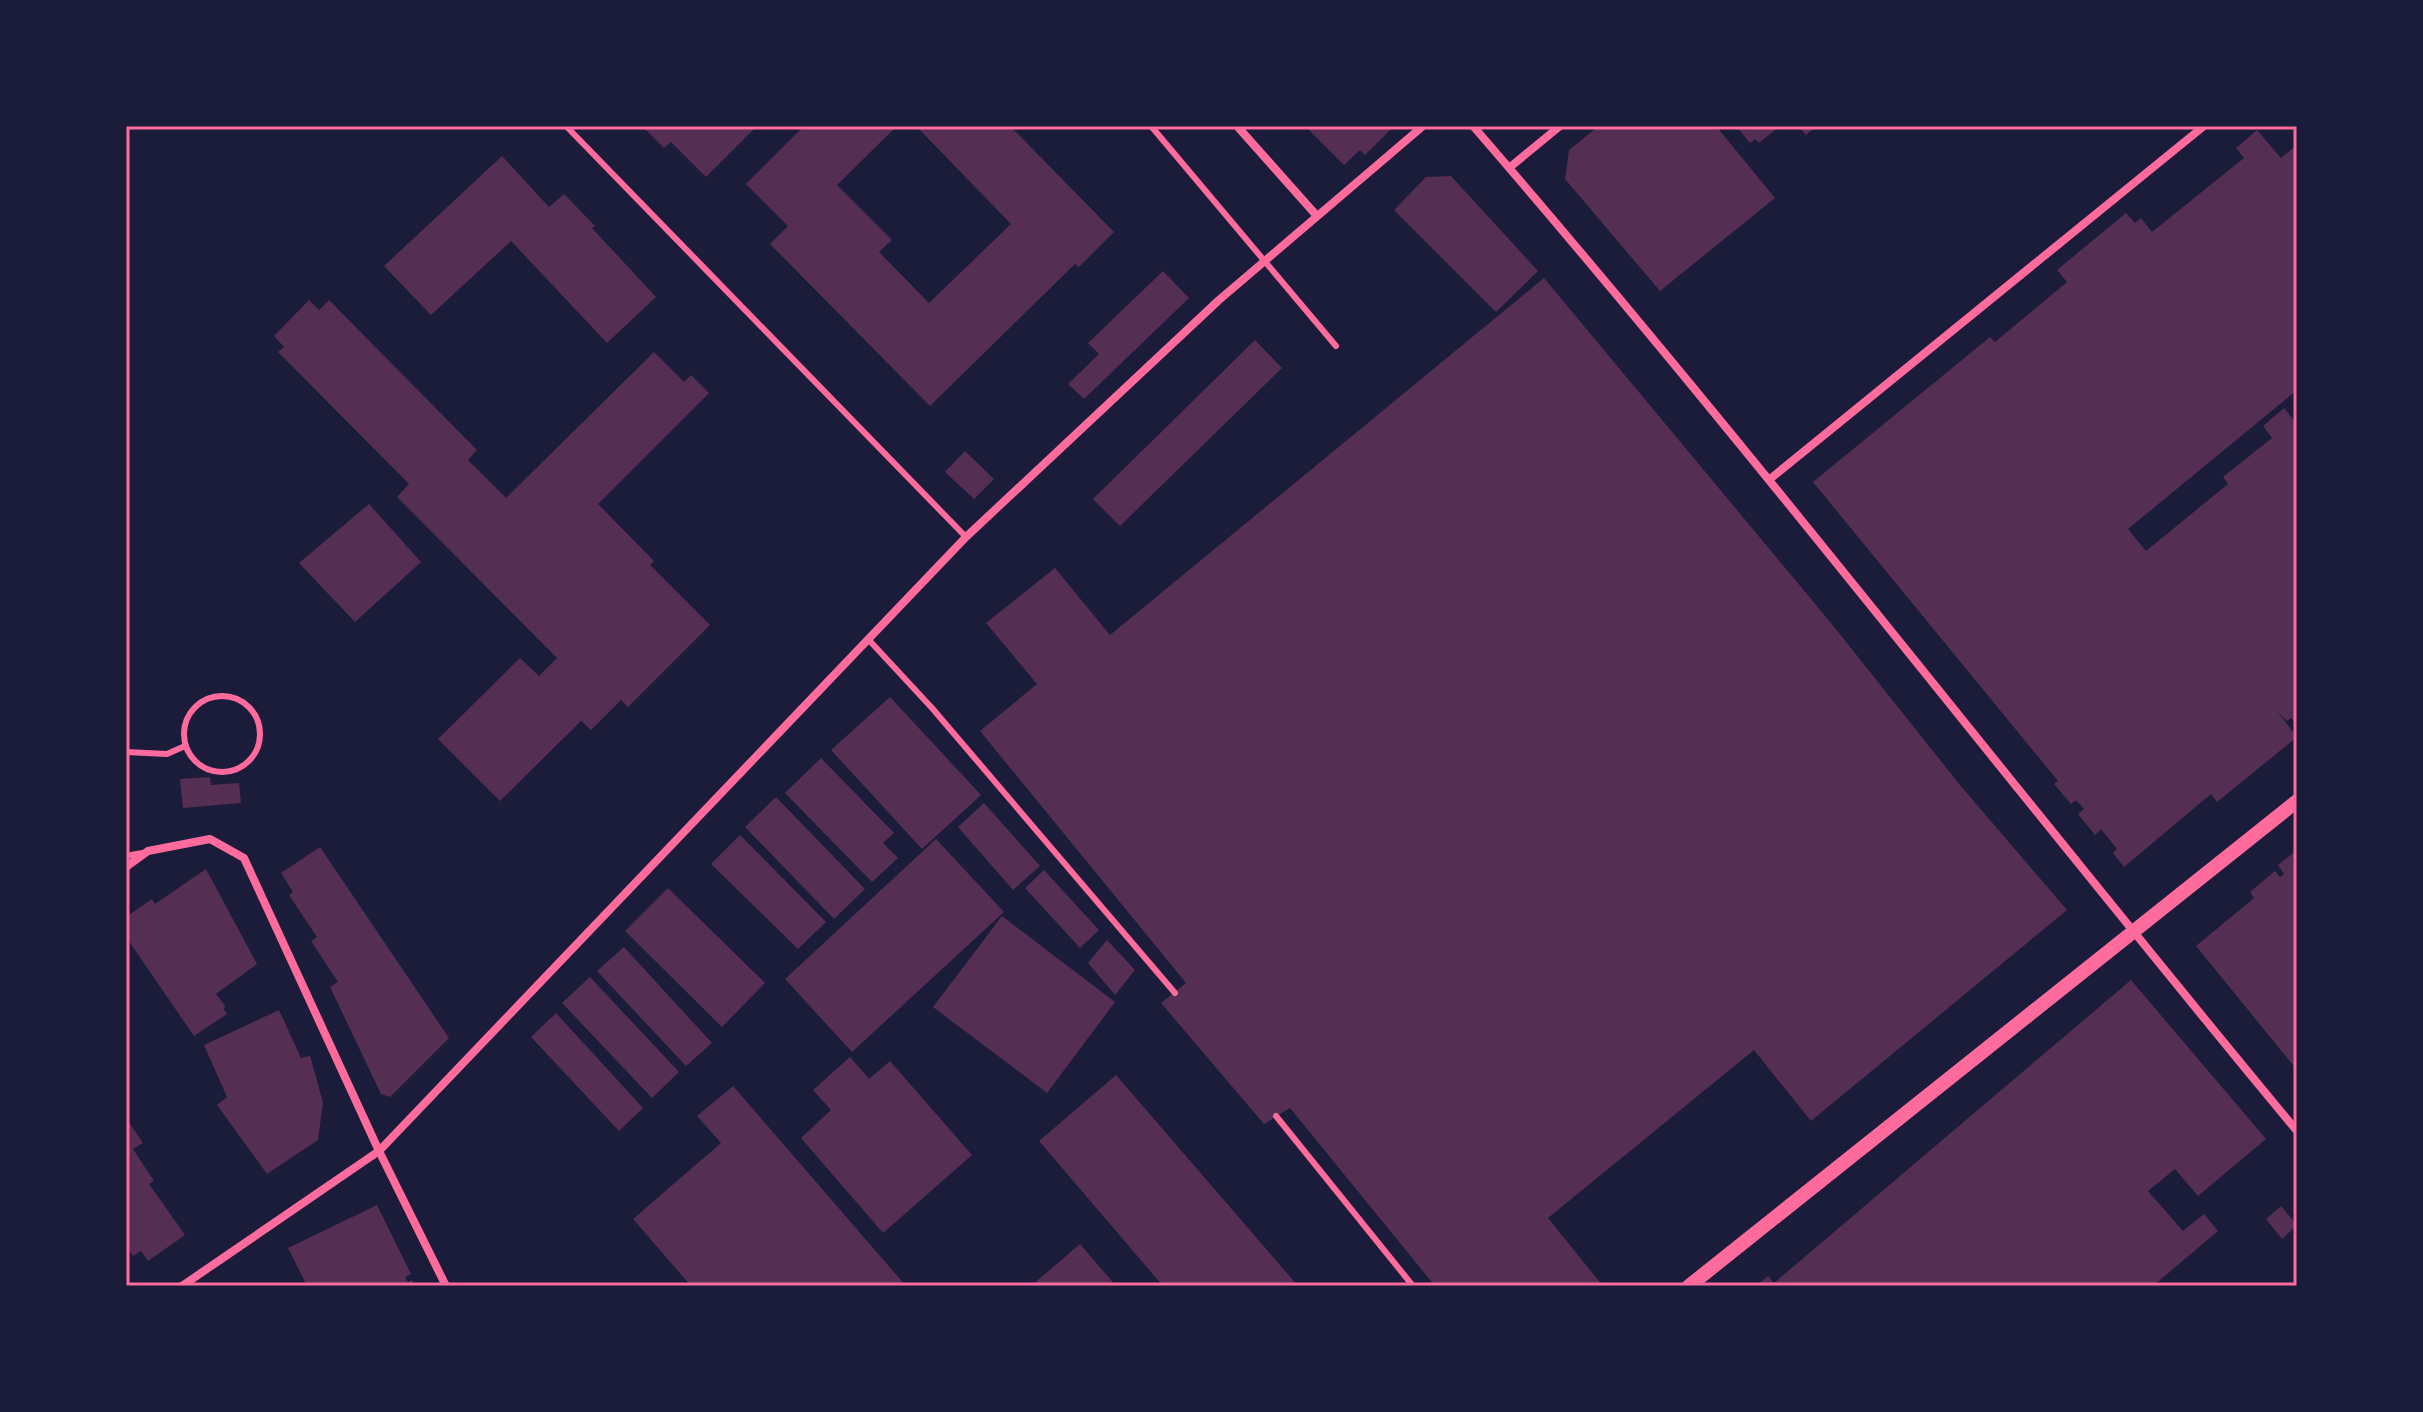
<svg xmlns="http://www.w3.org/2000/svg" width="2423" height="1412" font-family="Helvetica,sans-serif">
<rect width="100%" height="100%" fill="#1b1b3a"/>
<path fill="#542f53" d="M 646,126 L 757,126 L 706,177 L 671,142 L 664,148 L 644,128 Z
M 804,126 L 897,126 L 837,185 L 892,240 L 879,252 L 929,303 L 1011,224 L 916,126 L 1010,126 L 1114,232 L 1079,267 L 1075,264 L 930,406 L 770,244 L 788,226 L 746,184 Z
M 1305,126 L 1394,126 L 1365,155 L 1360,150 L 1344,165 Z
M 1599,126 L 1716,126 L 1775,198 L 1660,291 L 1565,179 L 1569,150 Z
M 1736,126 L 1780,126 L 1759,143 L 1755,139 L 1750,143 Z
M 1798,126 L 1817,126 L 1806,135 Z
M 2257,130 L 2281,158 L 2297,145 L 2297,390 L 2128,529 L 2146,551 L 2228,484 L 2223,477 L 2272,438 L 2263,426 L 2284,408 L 2295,422 L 2297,420 L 2297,725 L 2291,718 L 2287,721 L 2277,711 L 2297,737 L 2217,802 L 2211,794 L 2124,867 L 2113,853 L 2117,849 L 2101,829 L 2095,835 L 2078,814 L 2084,809 L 2076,800 L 2071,804 L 2054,784 L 2058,781 L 1813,482 L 1990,337 L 1995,342 L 2067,282 L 2057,270 L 2126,213 L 2135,223 L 2141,218 L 2152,232 L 2244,158 L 2236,148 Z
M 502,156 L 549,207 L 564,194 L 595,226 L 592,228 L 656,297 L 607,343 L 511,241 L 431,315 L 384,266 Z
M 1451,176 L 1538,271 L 1496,312 L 1394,210 L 1426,177 Z
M 1163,271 L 1189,298 L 1084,399 L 1068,384 L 1099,354 L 1088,343 Z
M 1544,278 L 1831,623 L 1960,785 L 2067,910 L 1811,1121 L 1754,1050 L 1548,1218 L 1603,1286 L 1435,1286 L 1290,1108 L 1264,1124 L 1161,1003 L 1186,983 L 980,731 L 1037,684 L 986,623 L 1055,568 L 1110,635 Z
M 309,300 L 319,310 L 329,300 L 477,450 L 468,460 L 506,498 L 654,352 L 684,382 L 691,375 L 709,393 L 598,504 L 654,561 L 650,565 L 710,625 L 628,707 L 621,700 L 591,730 L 581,721 L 500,801 L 438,739 L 520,658 L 539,676 L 557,658 L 397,497 L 409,484 L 278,352 L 284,347 L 274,336 Z
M 1255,340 L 1282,368 L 1120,526 L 1093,499 Z
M 965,451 L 994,479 L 974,499 L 945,472 Z
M 369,504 L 421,562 L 355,622 L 299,563 Z
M 890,697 L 981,795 L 922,849 L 831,750 Z
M 821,758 L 894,833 L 883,843 L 898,858 L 872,882 L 785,793 Z
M 210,777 L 211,785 L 239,783 L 241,803 L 183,808 L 180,779 Z
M 776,797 L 865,889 L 834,919 L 745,827 Z
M 984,803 L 1040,866 L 1013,890 L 958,827 Z
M 740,835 L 826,922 L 798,949 L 711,864 Z
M 936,839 L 1004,912 L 852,1052 L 785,979 Z
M 320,847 L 449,1038 L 390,1097 L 381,1094 L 330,987 L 338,982 L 311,941 L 317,937 L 289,895 L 293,892 L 281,873 Z
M 2297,850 L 2297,1070 L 2196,946 L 2254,898 L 2250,892 L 2275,871 L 2280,877 L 2284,874 L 2278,865 Z
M 206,869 L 257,964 L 216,994 L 226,1007 L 223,1008 L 227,1014 L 194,1036 L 126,937 L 126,917 L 152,899 L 155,904 Z
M 1044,870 L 1099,930 L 1080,948 L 1025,888 Z
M 668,888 L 765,983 L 722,1027 L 625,931 Z
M 1002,916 L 1115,1002 L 1047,1093 L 933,1007 Z
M 1107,940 L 1135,970 L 1115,995 L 1088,963 Z
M 624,947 L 712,1043 L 686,1066 L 597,971 Z
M 590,977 L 679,1072 L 652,1098 L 562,1003 Z
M 2131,980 L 2266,1139 L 2198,1196 L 2175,1169 L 2148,1191 L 2183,1231 L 2204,1214 L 2218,1231 L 2153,1286 L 1756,1286 L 1768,1276 L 1774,1283 Z
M 279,1010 L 301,1058 L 310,1056 L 323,1102 L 318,1140 L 267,1174 L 217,1105 L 227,1097 L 204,1045 Z
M 556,1013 L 643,1108 L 619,1131 L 531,1037 Z
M 850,1057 L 869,1079 L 890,1061 L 972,1155 L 883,1233 L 801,1138 L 831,1110 L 813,1090 Z
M 1116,1075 L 1298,1286 L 1163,1286 L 1039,1141 Z
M 733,1086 L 906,1286 L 691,1286 L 633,1219 L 721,1143 L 697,1116 Z
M 126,1118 L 143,1143 L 133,1149 L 154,1181 L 149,1184 L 185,1235 L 148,1261 L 141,1251 L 133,1256 L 126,1247 Z
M 377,1205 L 411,1274 L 405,1277 L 408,1282 L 412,1280 L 415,1286 L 307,1286 L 288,1248 Z
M 2281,1206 L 2297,1225 L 2282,1239 L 2266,1219 Z
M 1080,1244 L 1116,1286 L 1031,1286 Z"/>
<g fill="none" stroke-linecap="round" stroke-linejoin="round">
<path stroke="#ff6b9d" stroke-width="6" d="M 566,126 L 966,537
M 1151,126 L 1336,346
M 868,639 L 932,708 L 1175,993
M184 734a38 38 0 1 1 76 0a38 38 0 1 1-76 0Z
M 126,752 L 167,754 L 185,746
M 126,856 L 142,853
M 1276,1116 L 1413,1286"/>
<path stroke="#ff6b9d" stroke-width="8" d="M 1237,126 L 1317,216
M 1473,126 C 1757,454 2020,798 2297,1131
M 1509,168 L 1560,126
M 1770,479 L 2204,126
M 126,867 L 148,851 L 210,839 L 244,858 L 379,1151 L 446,1286
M 182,1286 L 379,1151 L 966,537 L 1219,300 L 1423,126"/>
<path stroke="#ff6b9d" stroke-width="14" d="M 1689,1286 L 2297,801"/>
</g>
<rect width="2423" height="1412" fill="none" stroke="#1b1b3a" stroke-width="256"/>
<rect x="128" y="128" width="2167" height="1156" fill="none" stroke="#ff6b9d" stroke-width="3"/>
</svg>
